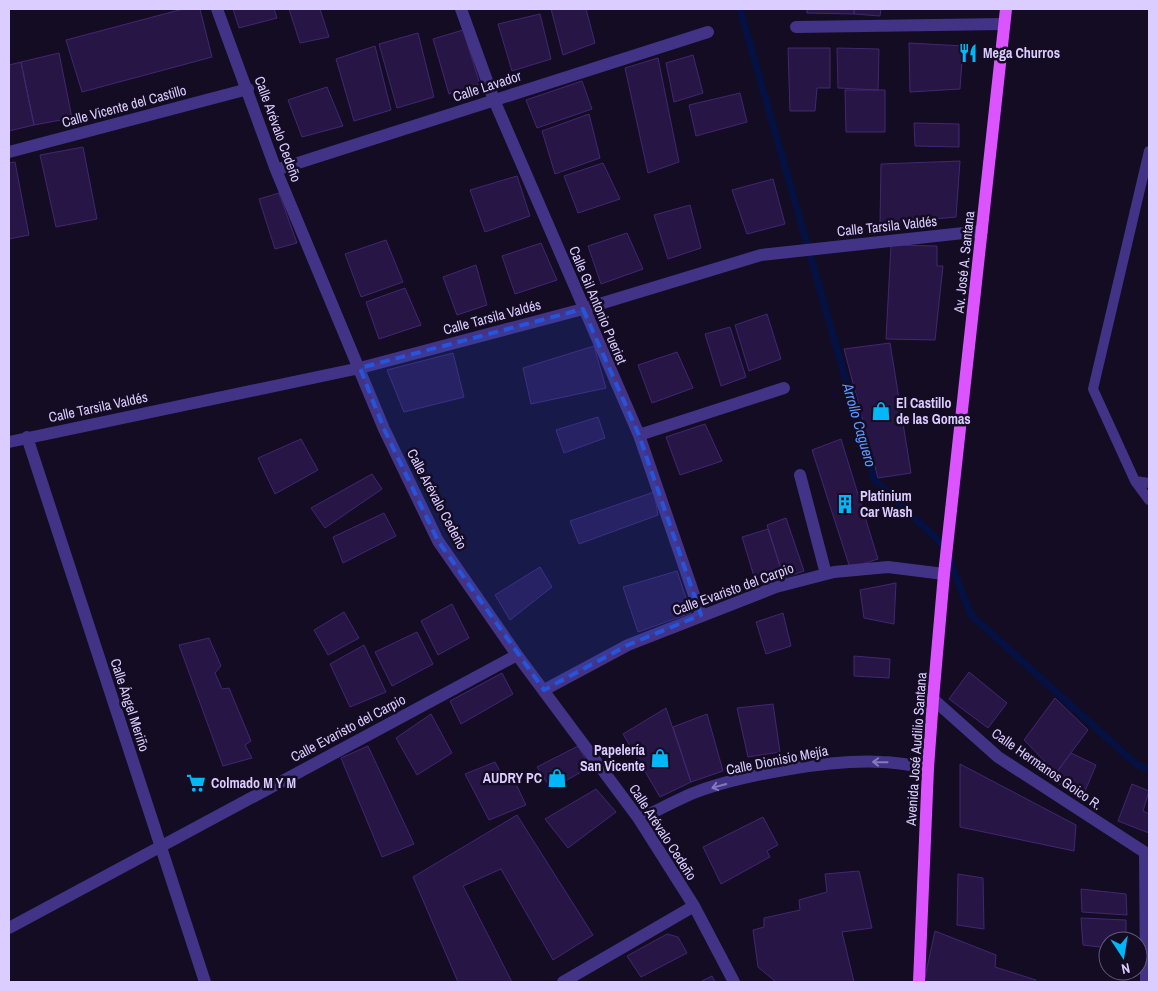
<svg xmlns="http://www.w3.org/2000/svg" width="1158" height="991" font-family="'Archivo Narrow',sans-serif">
<rect width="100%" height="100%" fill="#130c23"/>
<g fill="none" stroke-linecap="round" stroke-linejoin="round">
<path stroke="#051142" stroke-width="7" d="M 740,9 L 874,479 L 944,546 L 971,615 L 1137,765 L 1149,769"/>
</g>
<path fill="#271645" stroke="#422673" d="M 183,9 L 200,9 L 212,57 L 82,92 L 66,40 Z
M 233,9 L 274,9 L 277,18 L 239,28 Z
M 289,9 L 320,9 L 329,37 L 300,43 Z
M 551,9 L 586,9 L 595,43 L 563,55 Z
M 807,9 L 854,9 L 854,14 L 807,13 Z
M 854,9 L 881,9 L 880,16 L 854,14 Z
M 540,14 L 551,59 L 512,71 L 498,24 Z
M 463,30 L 480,84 L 449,94 L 433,39 Z
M 418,33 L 434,97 L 397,108 L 379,44 Z
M 909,43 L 963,46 L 960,89 L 910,92 Z
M 375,46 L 391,110 L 354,121 L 336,59 Z
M 788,48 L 830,48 L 830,88 L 817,88 L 815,111 L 790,111 Z
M 837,48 L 879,49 L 878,90 L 838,88 Z
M 59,53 L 72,118 L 34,125 L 21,62 Z
M 693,55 L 703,93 L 674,102 L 666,63 Z
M 658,58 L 679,162 L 648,173 L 625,68 Z
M 21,62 L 34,125 L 9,131 L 9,65 Z
M 582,81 L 592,109 L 537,128 L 526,100 Z
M 327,87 L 343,126 L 302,137 L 288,100 Z
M 845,90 L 885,90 L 885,132 L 846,132 Z
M 740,93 L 747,122 L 696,136 L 689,105 Z
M 589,114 L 600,158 L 555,174 L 542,131 Z
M 914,123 L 959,124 L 959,147 L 915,146 Z
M 83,147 L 97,219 L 56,227 L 40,155 Z
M 960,161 L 956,217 L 880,224 L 881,164 Z
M 15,162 L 29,235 L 9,239 L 9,163 Z
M 603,163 L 620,199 L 578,213 L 564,176 Z
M 517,176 L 530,216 L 485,232 L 470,190 Z
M 773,179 L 785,224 L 747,234 L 732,190 Z
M 279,193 L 297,243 L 275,249 L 259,199 Z
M 690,205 L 701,248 L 668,259 L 654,215 Z
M 627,233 L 643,269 L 601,284 L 588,246 Z
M 386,240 L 403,282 L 361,297 L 345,254 Z
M 541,243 L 557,280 L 515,294 L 502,256 Z
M 891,245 L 937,246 L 937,266 L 943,266 L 935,340 L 886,339 Z
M 476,265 L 487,305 L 457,315 L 443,277 Z
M 405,288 L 421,325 L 379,339 L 366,302 Z
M 767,314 L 781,359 L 749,371 L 735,325 Z
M 730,327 L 746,377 L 721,386 L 705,334 Z
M 890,343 L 911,473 L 878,478 L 844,349 Z
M 594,346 L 606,388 L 531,404 L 523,368 Z
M 677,352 L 693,388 L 652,403 L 638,365 Z
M 453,353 L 464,397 L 404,412 L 387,370 Z
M 598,417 L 605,438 L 564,453 L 556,430 Z
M 705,424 L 722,461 L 680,475 L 666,437 Z
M 301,439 L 318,470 L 275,494 L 258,458 Z
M 841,439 L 878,559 L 850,568 L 812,450 Z
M 372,474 L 382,489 L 325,528 L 311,508 Z
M 654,492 L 658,515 L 579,544 L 570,521 Z
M 384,513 L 396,536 L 343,563 L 333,537 Z
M 786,518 L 804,571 L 784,578 L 767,525 Z
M 768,529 L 782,572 L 756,583 L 742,537 Z
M 540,567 L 552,587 L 510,620 L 495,595 Z
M 677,571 L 691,613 L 638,632 L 623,587 Z
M 896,583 L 894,624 L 864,618 L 860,590 Z
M 452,604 L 469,638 L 438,655 L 421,621 Z
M 344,612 L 359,638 L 328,655 L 314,630 Z
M 783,613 L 791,646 L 766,654 L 756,622 Z
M 417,632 L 433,664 L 392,686 L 375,652 Z
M 209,638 L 221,666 L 215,673 L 222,689 L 229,688 L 251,741 L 245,745 L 252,758 L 223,766 L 179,645 Z
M 364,645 L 386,692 L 350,707 L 330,664 Z
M 854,656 L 890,659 L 889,678 L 854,676 Z
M 969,672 L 1007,703 L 988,728 L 949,699 Z
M 502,673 L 513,694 L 461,724 L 450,701 Z
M 1055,698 L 1088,730 L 1056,773 L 1024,740 Z
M 773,704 L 780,752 L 748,757 L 737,708 Z
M 666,708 L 691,782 L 660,797 L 623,734 Z
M 431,714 L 452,753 L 417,775 L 396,738 Z
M 707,714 L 723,771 L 691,782 L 673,727 Z
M 368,746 L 414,844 L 382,857 L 341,758 Z
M 578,746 L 590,767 L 551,789 L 537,767 Z
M 1071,753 L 1096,765 L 1083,796 L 1051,780 Z
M 495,762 L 508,786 L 515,782 L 526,805 L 489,820 L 465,774 Z
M 960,764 L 1076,825 L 1074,851 L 960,827 Z
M 1132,784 L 1149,791 L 1143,811 L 1149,814 L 1149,833 L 1118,821 Z
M 596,789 L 616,812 L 568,848 L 545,819 Z
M 517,815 L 593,935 L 553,960 L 501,869 L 463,886 L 512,982 L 458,982 L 413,877 Z
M 763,817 L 778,845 L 767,851 L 770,857 L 721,884 L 703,847 Z
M 859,871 L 872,928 L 842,932 L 854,982 L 776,982 L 758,967 L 753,930 L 764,927 L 764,918 L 800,910 L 799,900 L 827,892 L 825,874 Z
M 958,874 L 983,878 L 984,929 L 957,925 Z
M 1081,889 L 1126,894 L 1127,915 L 1082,912 Z
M 1081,918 L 1126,920 L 1126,941 L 1108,941 L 1108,948 L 1083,945 Z
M 935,931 L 996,955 L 995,967 L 1036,980 L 1035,982 L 924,982 Z
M 667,934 L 678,937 L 687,953 L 641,977 L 627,956 Z
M 712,976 L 715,982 L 700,982 Z"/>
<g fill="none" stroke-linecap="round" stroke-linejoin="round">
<path stroke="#433386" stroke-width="10" d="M 1149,151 L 1093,389 L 1135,481 L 1149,483
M 1135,481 L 1149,500"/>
<path stroke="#433386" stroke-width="12" d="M 217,9 L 276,170 L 384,429 L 438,541 L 517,655 L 639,819 L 694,906 L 734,982
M 461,9 L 494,100 L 639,435 L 701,615
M 796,27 L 1004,24
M 9,152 L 248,89
M 276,170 L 708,32
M 639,435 L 784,388
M 27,437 L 205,982
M 9,442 L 360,368 L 583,309 L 761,255 L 982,231
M 800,475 L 826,574
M 544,690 L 628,645 L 776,587 L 834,572 L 888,567 L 944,574
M 933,699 L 998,757 L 1149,855
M 639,819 C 656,811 673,802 691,794 C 738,775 832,759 882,762 C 898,762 913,766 928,768
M 1145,854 L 1146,982
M 9,928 L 517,655
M 563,982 L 694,906"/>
<path stroke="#db54ff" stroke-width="12" d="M 919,982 L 928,768 L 933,699 L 944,574 L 1006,9"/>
</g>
<defs><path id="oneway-shaft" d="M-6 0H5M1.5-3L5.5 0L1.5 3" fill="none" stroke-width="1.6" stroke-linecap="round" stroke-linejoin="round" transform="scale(1.25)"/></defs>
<g stroke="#8778bc">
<use href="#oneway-shaft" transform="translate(880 762) rotate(-179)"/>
<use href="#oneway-shaft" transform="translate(719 786) rotate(165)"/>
</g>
<path fill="#2654da" fill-opacity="0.2" stroke="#2654da" stroke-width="4" stroke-dasharray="10 6" stroke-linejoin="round" d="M 583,309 L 639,435 L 701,615 L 628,645 L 544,690 L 438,541 L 384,429 L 360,368 Z"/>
<defs>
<g id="restaurant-bare" transform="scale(1.5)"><path d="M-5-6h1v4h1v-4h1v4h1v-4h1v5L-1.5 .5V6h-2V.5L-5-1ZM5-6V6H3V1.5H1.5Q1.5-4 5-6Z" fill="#00b7f8" stroke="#130c23" stroke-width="2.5" paint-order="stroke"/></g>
<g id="shop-bare" transform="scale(1.5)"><path d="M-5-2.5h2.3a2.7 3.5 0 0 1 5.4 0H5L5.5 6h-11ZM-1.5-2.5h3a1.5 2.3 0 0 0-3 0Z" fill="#00b7f8" stroke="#130c23" stroke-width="2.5" paint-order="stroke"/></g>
<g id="building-bare" transform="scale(1.5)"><path d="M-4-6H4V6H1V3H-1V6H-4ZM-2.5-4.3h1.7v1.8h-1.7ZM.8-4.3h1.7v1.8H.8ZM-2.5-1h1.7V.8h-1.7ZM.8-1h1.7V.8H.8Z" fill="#00b7f8" stroke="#130c23" stroke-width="2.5" paint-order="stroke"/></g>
<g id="supermarket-bare" transform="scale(1.5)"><path d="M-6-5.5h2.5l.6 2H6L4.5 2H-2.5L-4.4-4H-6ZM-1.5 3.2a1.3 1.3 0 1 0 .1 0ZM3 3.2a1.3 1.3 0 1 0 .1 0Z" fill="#00b7f8" stroke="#130c23" stroke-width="2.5" paint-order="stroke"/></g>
</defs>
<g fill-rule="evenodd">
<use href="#restaurant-bare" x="968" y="53"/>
<use href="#shop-bare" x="881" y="411"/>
<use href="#building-bare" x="845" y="504"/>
<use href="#shop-bare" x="660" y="758"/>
<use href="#shop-bare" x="557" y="778"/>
<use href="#supermarket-bare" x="196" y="783"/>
</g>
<g text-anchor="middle" stroke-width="5" stroke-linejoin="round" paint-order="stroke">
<g font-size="14" font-weight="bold" fill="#dbcdff" stroke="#130c23" text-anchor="start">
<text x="983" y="58">Mega Churros</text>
<text x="896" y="408">El Castillo<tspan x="896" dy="16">de las Gomas</tspan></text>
<text x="860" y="501">Platinium<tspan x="860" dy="16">Car Wash</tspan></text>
<text x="645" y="755" text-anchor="end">Papelería<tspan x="645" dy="16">San Vicente</tspan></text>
<text x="542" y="783" text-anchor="end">AUDRY PC</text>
<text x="211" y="788">Colmado M Y M</text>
</g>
<g font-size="14" fill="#dbcdff" stroke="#130c23">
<text transform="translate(487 86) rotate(-18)" y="5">Calle Lavador</text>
<text transform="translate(124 106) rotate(-15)" y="5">Calle Vicente del Castillo</text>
<text transform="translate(278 129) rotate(70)" y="5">Calle Arévalo Cedeño</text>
<text transform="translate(887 226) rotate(-6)" y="5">Calle Tarsila Valdés</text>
<text transform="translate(964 262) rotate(-84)" y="5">Av. José A. Santana</text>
<text transform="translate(598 305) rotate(67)" y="5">Calle Gil Antonio Pueriet</text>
<text transform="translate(492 317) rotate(-15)" y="5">Calle Tarsila Valdés</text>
<text transform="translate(98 407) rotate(-12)" y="5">Calle Tarsila Valdés</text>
<text transform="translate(437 499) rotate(62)" y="5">Calle Arévalo Cedeño</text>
<text transform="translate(733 589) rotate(-20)" y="5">Calle Evaristo del Carpio</text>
<text transform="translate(130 705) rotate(72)" y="5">Calle Ángel Meriño</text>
<text transform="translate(348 728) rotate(-28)" y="5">Calle Evaristo del Carpio</text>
<text transform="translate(916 749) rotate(-86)" y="5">Avenida José Audilio Santana</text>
<text transform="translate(777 760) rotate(-11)" y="5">Calle Dionisio Mejía</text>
<text transform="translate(1047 769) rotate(35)" y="5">Calle Hermanos Goico R.</text>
<text transform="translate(663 832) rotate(57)" y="5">Calle Arévalo Cedeño</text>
</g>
<g font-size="15" font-style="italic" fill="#5b99ff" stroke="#130c23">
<text transform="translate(859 425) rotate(74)" y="5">Arrollo Caguero</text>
</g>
</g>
<rect width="1158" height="991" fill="none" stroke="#dbcdff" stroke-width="20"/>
<g transform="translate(1123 956) rotate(168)"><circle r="24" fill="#130c23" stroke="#63597b"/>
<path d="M0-4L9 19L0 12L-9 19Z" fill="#00b7f8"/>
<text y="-8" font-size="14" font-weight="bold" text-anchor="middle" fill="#dbcdff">N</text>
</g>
</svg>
